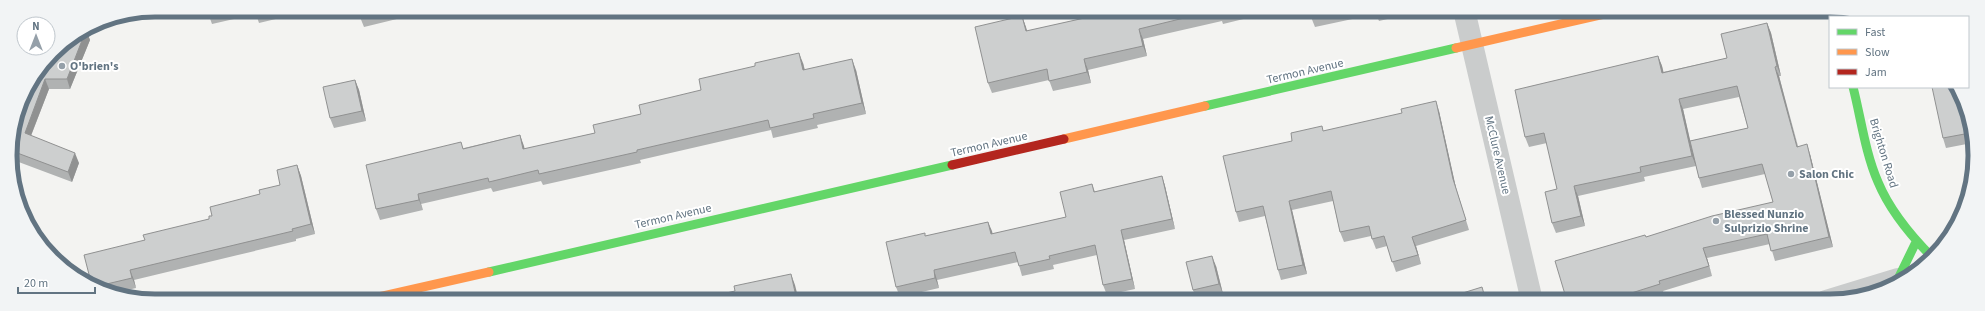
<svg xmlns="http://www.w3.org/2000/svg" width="1985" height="311" font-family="'Source Sans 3',sans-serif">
<rect width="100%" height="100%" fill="#f3f3f1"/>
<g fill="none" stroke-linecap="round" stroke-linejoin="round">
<path stroke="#cacccc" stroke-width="22" d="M 1464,10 L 1532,301
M 1826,301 L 1898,279"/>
<path stroke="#63d668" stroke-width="9" d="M 1853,87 C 1861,118 1865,152 1878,182 C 1890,211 1911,236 1933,258
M 1205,106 L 1456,48
M 489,272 L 952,165
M 1898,283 L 1898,279 L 1916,242"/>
<path stroke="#ff974d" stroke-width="9" d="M 1456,48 L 1622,10
M 1064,139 L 1205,106
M 361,301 L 489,272"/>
<path stroke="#b3261e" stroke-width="9" d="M 1834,10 L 1835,17
M 952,165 L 1064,139"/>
</g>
<path fill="#b0b2b2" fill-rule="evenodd" d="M 207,10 L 301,10 L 301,13 L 259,23 L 256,14 L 212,24 Z
M 359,10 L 399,10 L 401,18 L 364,27 L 360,17 Z
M 1088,10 L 1265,10 L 1259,12 L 1260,15 L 1223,24 L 1222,21 L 1143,39 L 1147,56 L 1088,70 L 1091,83 L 1053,91 L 1049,80 L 992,93 L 988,83 L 1022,16 L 1027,31 L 1089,17 Z
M 1310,10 L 1413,10 L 1413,13 L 1379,21 L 1376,14 L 1315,27 L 1311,17 Z
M 1767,23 L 1771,33 L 1781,76 L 1779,76 L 1798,146 L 1810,154 L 1833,247 L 1775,261 L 1770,244 L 1707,258 L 1712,276 L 1663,291 L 1664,294 L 1642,301 L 1567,301 L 1646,237 L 1773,202 L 1765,174 L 1702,188 L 1699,178 L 1696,166 L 1644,177 L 1645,181 L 1578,196 L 1585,226 L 1556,233 L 1552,223 L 1557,189 L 1547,143 L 1529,147 L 1525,137 L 1658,56 L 1662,66 L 1663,72 L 1727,58 ZM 1739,97 L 1748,128 L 1690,141 L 1683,109 Z
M 86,30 L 90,40 L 70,89 L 49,89 L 31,136 L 79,163 L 72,182 L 16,161 L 10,146 L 21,100 Z
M 803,63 L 805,70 L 856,70 L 866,114 L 817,125 L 818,128 L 773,138 L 771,130 L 640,160 L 641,163 L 543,185 L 541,181 L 493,192 L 491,188 L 421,204 L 423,210 L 380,220 L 376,209 L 464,148 L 520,135 L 524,149 L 595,133 L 701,90 Z
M 355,80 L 359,90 L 366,121 L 334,128 L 330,118 Z
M 1967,109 L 1972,143 L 1946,148 L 1943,138 Z
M 1439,111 L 1456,188 L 1469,230 L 1416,246 L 1421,264 L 1396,272 L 1387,246 L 1376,249 L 1371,236 L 1344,242 L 1340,232 L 1333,201 L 1292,210 L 1307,274 L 1281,280 L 1278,270 L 1265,216 L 1239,222 L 1236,212 L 1292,141 L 1324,131 Z
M 297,165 L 301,176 L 315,234 L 296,239 L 296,241 L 134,280 L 136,288 L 116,293 L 92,286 L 145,240 L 209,219 L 212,216 L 280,185 Z
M 1162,176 L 1165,186 L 1175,229 L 1124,240 L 1135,289 L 1107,295 L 1103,285 L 1097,255 L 1053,265 L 1054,269 L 1022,276 L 1018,262 L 937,280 L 939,288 L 900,297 L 896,287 L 926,236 L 988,222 L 992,234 L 1066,217 L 1092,184 L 1095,192 Z
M 1216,266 L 1223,294 L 1197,300 L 1193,290 Z"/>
<path fill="#909191" d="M 1022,16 L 1026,27 L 1030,42 L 1026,31 Z
M 1767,23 L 1771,33 L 1781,76 L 1777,66 Z
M 1139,29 L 1143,39 L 1147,56 L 1143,46 Z
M 86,30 L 90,40 L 70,89 L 67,79 Z
M 799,53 L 803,63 L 807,81 L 803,70 Z
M 1658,56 L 1662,66 L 1666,82 L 1662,73 Z
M 852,59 L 856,70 L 866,114 L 862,103 Z
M 1084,59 L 1088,70 L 1091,83 L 1087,72 Z
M 1775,67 L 1779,76 L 1800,157 L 1797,147 Z
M 45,79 L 49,89 L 28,143 L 25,133 Z
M 355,80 L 359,90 L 366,121 L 362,111 Z
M 1679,99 L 1683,109 L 1696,166 L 1692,156 Z
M 1436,101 L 1439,111 L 1456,188 L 1469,230 L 1453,179 Z
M 520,135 L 524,146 L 527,160 L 523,149 Z
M 1807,144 L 1810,154 L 1833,247 L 1829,237 Z
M 12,151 L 16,161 L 13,168 L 11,154 Z
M 75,153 L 79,163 L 72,182 L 68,172 Z
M 297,165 L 301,176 L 315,234 L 311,224 Z
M 1162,176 L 1165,186 L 1175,229 L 1172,219 Z
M 1574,186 L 1578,196 L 1585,226 L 1581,216 Z
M 418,194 L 421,204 L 423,210 L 419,200 Z
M 1289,201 L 1292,210 L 1307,274 L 1303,265 Z
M 988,222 L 992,231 L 995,244 L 991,234 Z
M 1121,230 L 1124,240 L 1135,289 L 1132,279 Z
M 1412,237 L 1416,246 L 1421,264 Z
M 1703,248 L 1707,258 L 1712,276 L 1709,266 Z
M 1212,256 L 1216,266 L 1223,294 L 1219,284 Z
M 130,270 L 134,280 L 136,288 L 132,278 Z
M 934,270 L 937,280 L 939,288 L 935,278 Z
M 791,274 L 795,285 L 799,301 L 797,301 Z"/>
<path fill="#cdcfcf" stroke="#909191" d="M 207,10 L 227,10 L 208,14 Z
M 255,10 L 267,10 L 256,13 Z
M 359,10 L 390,10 L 360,17 Z
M 1088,10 L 1217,10 L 1139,29 L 1143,46 L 1084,59 L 1087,72 L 1049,81 L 1047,69 L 988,83 L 975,27 L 1022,16 L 1026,31 L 1089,17 Z
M 1218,10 L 1231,10 L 1219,13 Z
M 1310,10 L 1341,10 L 1311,17 Z
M 1767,23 L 1777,66 L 1775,67 L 1797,147 L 1807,144 L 1829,237 L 1771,251 L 1767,234 L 1703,248 L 1709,266 L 1659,281 L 1660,284 L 1606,301 L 1567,301 L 1555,261 L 1645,235 L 1646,237 L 1712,216 L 1773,202 L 1762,164 L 1699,178 L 1690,141 L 1748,128 L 1737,86 L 1679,99 L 1692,156 L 1640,167 L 1641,172 L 1574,186 L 1581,216 L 1552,223 L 1545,192 L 1557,189 L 1544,133 L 1525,137 L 1515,90 L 1658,56 L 1662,73 L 1727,58 L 1721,34 Z
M 86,30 L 67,79 L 45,79 L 25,133 L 75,153 L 68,172 L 12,151 L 11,154 L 10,146 L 21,100 L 53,52 Z
M 799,53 L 803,70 L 852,59 L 862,103 L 813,114 L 814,118 L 770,128 L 768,120 L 637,150 L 637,152 L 539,174 L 538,170 L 489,182 L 488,178 L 418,194 L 419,200 L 376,209 L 366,165 L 461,142 L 463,149 L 520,135 L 523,149 L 595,133 L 593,125 L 641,114 L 639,105 L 701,90 L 699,79 L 755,66 L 755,63 Z
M 355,80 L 362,111 L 330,118 L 323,87 Z
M 1932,87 L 1955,87 L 1967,109 L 1970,133 L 1943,138 Z
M 1436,101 L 1453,179 L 1466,220 L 1412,237 L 1418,255 L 1392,262 L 1384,236 L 1372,239 L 1369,226 L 1340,232 L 1331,191 L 1289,201 L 1303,265 L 1278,270 L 1263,206 L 1236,212 L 1223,156 L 1292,141 L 1291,133 L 1322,126 L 1323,131 L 1402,113 L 1401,109 Z
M 297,165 L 311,224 L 292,229 L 293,231 L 130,270 L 132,278 L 94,287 L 92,286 L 84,255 L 145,240 L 143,235 L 209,219 L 209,216 L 212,216 L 210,207 L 260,194 L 259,190 L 280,185 L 277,170 Z
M 1162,176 L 1172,219 L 1121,230 L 1132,279 L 1103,285 L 1095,245 L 1049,256 L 1050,259 L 1019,266 L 1015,252 L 934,270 L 935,278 L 896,287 L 886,242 L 925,233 L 925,236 L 988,222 L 991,234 L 1066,217 L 1060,192 L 1092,184 L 1094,192 Z
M 1212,256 L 1219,284 L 1193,290 L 1186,262 Z
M 791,274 L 797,301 L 691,301 L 735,291 L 734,286 Z
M 1482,287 L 1486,301 L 1437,301 Z
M 1421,297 L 1422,301 L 1408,301 Z"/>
<g fill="#95a0a9" stroke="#fff" stroke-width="1.5">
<circle cx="62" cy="66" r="4"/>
<circle cx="1791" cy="174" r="4"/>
<circle cx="1716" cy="221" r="4"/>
</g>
<g text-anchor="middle" stroke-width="4" stroke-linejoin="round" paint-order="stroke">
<g font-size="12" font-weight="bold" fill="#627482" stroke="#fff" text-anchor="start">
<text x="70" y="70">O'brien's</text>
<text x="1799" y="178">Salon Chic</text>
<text x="1724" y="218">Blessed Nunzio<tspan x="1724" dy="14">Sulprizio Shrine</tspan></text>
</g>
<g font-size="12" fill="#627482" stroke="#fff">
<text transform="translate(1305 71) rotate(-13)" y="4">Termon Avenue</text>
<text transform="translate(989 144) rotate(-13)" y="4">Termon Avenue</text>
<text transform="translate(1884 153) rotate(73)" y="4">Brighton Road</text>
<text transform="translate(1498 155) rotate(77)" y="4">McClure Avenue</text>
<text transform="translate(673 216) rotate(-13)" y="4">Termon Avenue</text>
</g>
</g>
<path d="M0 0H1985V311H0ZM155 17H1830A138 138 0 0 1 1968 155V156A138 138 0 0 1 1830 294H155A138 138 0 0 1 17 156V155A138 138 0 0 1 155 17Z" fill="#f2f4f5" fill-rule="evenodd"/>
<path fill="none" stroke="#627482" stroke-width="5" d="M155 17H1830A138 138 0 0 1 1968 155V156A138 138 0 0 1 1830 294H155A138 138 0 0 1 17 156V155A138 138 0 0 1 155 17Z"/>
<rect x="1829" y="16" width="140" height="72" fill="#ffffff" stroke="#c0c7cd"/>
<rect x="1837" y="29" width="20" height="6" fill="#63d668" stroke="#c0c7cd"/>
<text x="1865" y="36" font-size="12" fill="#627482">Fast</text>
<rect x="1837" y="49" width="20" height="6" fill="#ff974d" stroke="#c0c7cd"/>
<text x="1865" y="56" font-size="12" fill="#627482">Slow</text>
<rect x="1837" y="69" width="20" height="6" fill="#b3261e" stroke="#c0c7cd"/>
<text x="1865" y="76" font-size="12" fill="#627482">Jam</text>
<g transform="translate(36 36)"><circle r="19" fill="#ffffff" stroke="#c0c7cd"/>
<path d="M0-3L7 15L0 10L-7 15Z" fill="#95a0a9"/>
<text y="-6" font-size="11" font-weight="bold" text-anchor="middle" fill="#627482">N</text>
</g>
<path d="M18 287v6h77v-6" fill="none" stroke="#627482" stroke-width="2"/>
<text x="24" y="287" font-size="12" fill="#627482" stroke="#ffffff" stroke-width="3" paint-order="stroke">20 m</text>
</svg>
